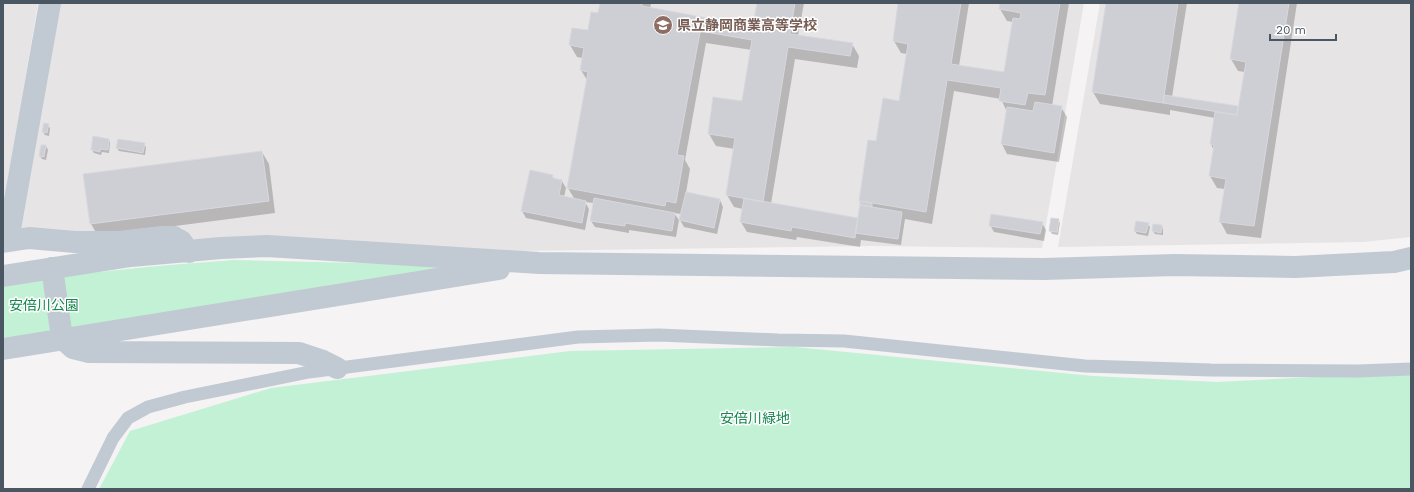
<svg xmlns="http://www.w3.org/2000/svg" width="1414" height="492" font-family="'Work Sans','Noto Sans JP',sans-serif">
<rect width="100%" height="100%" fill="#f5f3f3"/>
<path fill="#e6e4e5" d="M 3,3 L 38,3 L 3,212 Z
M 57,3 L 1084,3 L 1042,248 L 870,246 L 520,251 L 252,239 L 190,239 L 182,228 L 124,233 L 56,231 L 19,228 Z
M 1100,3 L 1411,3 L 1411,237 L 1363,242 L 1058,247 Z"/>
<path fill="#c3f1d5" d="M 234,260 L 485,266 L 3,339 L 3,285 C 79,272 157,266 234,260 Z
M 795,347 L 1093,376 L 1217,382 L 1411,372 L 1411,489 L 99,489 L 130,431 L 271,388 L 570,351 Z"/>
<path fill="#0003" fill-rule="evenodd" d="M 601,3 L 651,3 L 650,9 L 754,26 L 758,3 L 804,3 L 798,36 L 852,44 L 859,56 L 857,68 L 795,59 L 771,204 L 859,219 L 861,203 L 860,201 L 877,142 L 900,102 L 907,54 L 901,53 L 894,41 L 899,3 L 969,3 L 959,66 L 1005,73 L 1013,22 L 1007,21 L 1000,9 L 1001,3 L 1069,3 L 1052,106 L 1061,107 L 1067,117 L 1059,162 L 1007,154 L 1002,144 L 1007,112 L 1001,99 L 954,91 L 932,224 L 905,219 L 901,245 L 861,240 L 860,247 L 797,237 L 796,240 L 747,232 L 741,222 L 743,209 L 734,207 L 727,195 L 735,149 L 716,146 L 709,134 L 742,103 L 752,50 L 706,43 L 685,160 L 690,169 L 686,193 L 720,200 L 723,207 L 717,234 L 684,227 L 680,220 L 681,214 L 674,213 L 679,220 L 676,237 L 629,230 L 629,233 L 595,227 L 591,221 L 594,203 L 585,202 L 589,209 L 585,230 L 526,218 L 522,211 L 552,175 L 554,179 L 562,181 L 566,188 L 564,197 L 575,200 L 568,188 L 587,80 L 581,70 L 583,58 L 577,57 L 570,45 L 573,29 L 589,32 L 599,14 ZM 700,26 L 706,27 L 705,29 L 699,29 Z
M 1107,3 L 1187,3 L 1172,97 L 1238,107 L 1239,110 L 1245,72 L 1238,71 L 1231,59 L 1240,3 L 1297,3 L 1261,238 L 1227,234 L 1220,221 L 1225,189 L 1217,188 L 1210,176 L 1214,151 L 1211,144 L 1215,118 L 1170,110 L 1170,115 L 1100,104 L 1093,92 Z
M 48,125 L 50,128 L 49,136 L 45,135 L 43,132 Z
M 109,140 L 110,143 L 109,153 L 102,152 L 101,155 L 94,153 L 92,150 Z
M 144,144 L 146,147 L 145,155 L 119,151 L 117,148 Z
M 46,146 L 48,150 L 46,160 L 42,159 L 40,156 Z
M 262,152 L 269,164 L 275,213 L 98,236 L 91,224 Z
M 1058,220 L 1060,223 L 1058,235 L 1052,234 L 1050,230 Z
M 1136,222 L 1148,224 L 1150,227 L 1148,236 L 1137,234 L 1135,231 Z
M 1042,223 L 1046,230 L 1044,241 L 994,232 L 990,225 Z
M 1162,226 L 1163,230 L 1163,235 L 1155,234 L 1153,231 Z"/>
<path fill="#cdcfd5" stroke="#d7d9de" d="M 600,3 L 642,3 L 642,6 L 707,18 L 705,28 L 701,27 L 677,155 L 684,156 L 676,203 L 666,201 L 665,206 L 567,188 L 588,72 L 580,70 L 584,48 L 569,45 L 572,28 L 588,30 L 591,12 L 598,13 Z
M 757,3 L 795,3 L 790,34 L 853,43 L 850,56 L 788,47 L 763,202 L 726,195 L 735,138 L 708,134 L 713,97 L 742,101 L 752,40 L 700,31 L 701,28 L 705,28 L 708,17 L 753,25 Z
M 898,3 L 961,3 L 951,64 L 1004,72 L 1013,18 L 1020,19 L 1021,13 L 999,9 L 1000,3 L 1060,3 L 1045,95 L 1028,93 L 1025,105 L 999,101 L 1001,88 L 947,80 L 926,212 L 861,201 L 872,203 L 872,207 L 860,205 L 860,201 L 859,201 L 868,140 L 876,141 L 883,98 L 899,101 L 908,44 L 893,41 Z
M 1106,3 L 1178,3 L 1163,103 L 1092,92 Z
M 1239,3 L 1289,3 L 1254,226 L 1219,222 L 1226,179 L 1209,176 L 1214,145 L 1210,144 L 1215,112 L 1237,115 L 1246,62 L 1230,59 Z
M 1164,95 L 1238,106 L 1237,115 L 1163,103 Z
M 1035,102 L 1062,106 L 1054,153 L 1001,144 L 1007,107 L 1033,111 Z
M 44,123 L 49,124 L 47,133 L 42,132 Z
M 93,136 L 109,139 L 108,150 L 100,149 L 100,152 L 91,150 Z
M 118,139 L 145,143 L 143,153 L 116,148 Z
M 41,145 L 46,145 L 44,157 L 39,156 Z
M 262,151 L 269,201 L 90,224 L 83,174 Z
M 530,170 L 553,175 L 552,178 L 562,180 L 559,195 L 586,201 L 582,223 L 521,211 Z
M 686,192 L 720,199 L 714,228 L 679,220 Z
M 594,198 L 675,213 L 672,231 L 625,223 L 625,226 L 590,221 Z
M 744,198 L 858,218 L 855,238 L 792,227 L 791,231 L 740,222 Z
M 860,205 L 902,212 L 898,239 L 855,233 Z
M 991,214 L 1043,222 L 1040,234 L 989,226 Z
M 1051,218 L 1059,219 L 1057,232 L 1049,231 Z
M 1136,221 L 1149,223 L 1146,233 L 1134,231 Z
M 1153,224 L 1162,225 L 1161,233 L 1152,231 Z"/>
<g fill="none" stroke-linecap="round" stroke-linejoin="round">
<path stroke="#c1cad2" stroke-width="13" d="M 88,489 L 113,438 L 128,418 L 148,407 L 185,397 L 309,372 L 578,337 L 659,335 L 778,340 L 844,341 L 1085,366 L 1211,370 L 1358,371 L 1411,369"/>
<path stroke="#c1cad2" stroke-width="22" d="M 8,240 L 50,3
M 3,242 L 29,238 L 75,242 L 119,242 L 162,237 L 174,237 L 181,241 L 189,252
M 52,268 L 61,331 L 64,340 L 73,348 L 89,352 L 299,353 L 323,361 L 337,368
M 3,276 L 131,256 L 221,248 L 267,246 L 539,263 L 1044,269 L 1174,265 L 1295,267 L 1394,262 L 1411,258
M 3,349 L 499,269"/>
</g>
<defs>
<g id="school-disc" transform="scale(1)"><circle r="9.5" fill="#8d6e63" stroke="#fff"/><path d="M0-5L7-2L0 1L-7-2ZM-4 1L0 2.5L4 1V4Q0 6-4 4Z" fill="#fff"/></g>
</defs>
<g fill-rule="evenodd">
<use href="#school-disc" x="663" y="25"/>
</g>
<g text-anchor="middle" stroke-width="3" stroke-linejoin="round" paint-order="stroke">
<g font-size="14" font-weight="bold" fill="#785e54" stroke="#fff" text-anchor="start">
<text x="677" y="30">県立静岡商業高等学校</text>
</g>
<g font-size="14" fill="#17864f" stroke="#fff">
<text x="44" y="310">安倍川公園</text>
<text x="755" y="423">安倍川緑地</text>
</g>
</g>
<rect width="1414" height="492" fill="none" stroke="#4a5661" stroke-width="8"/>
<path d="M1270 34v6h66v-6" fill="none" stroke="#4a5661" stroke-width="2"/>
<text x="1276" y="34" font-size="12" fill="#4a5661" stroke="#ffffff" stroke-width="3" paint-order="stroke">20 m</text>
</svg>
